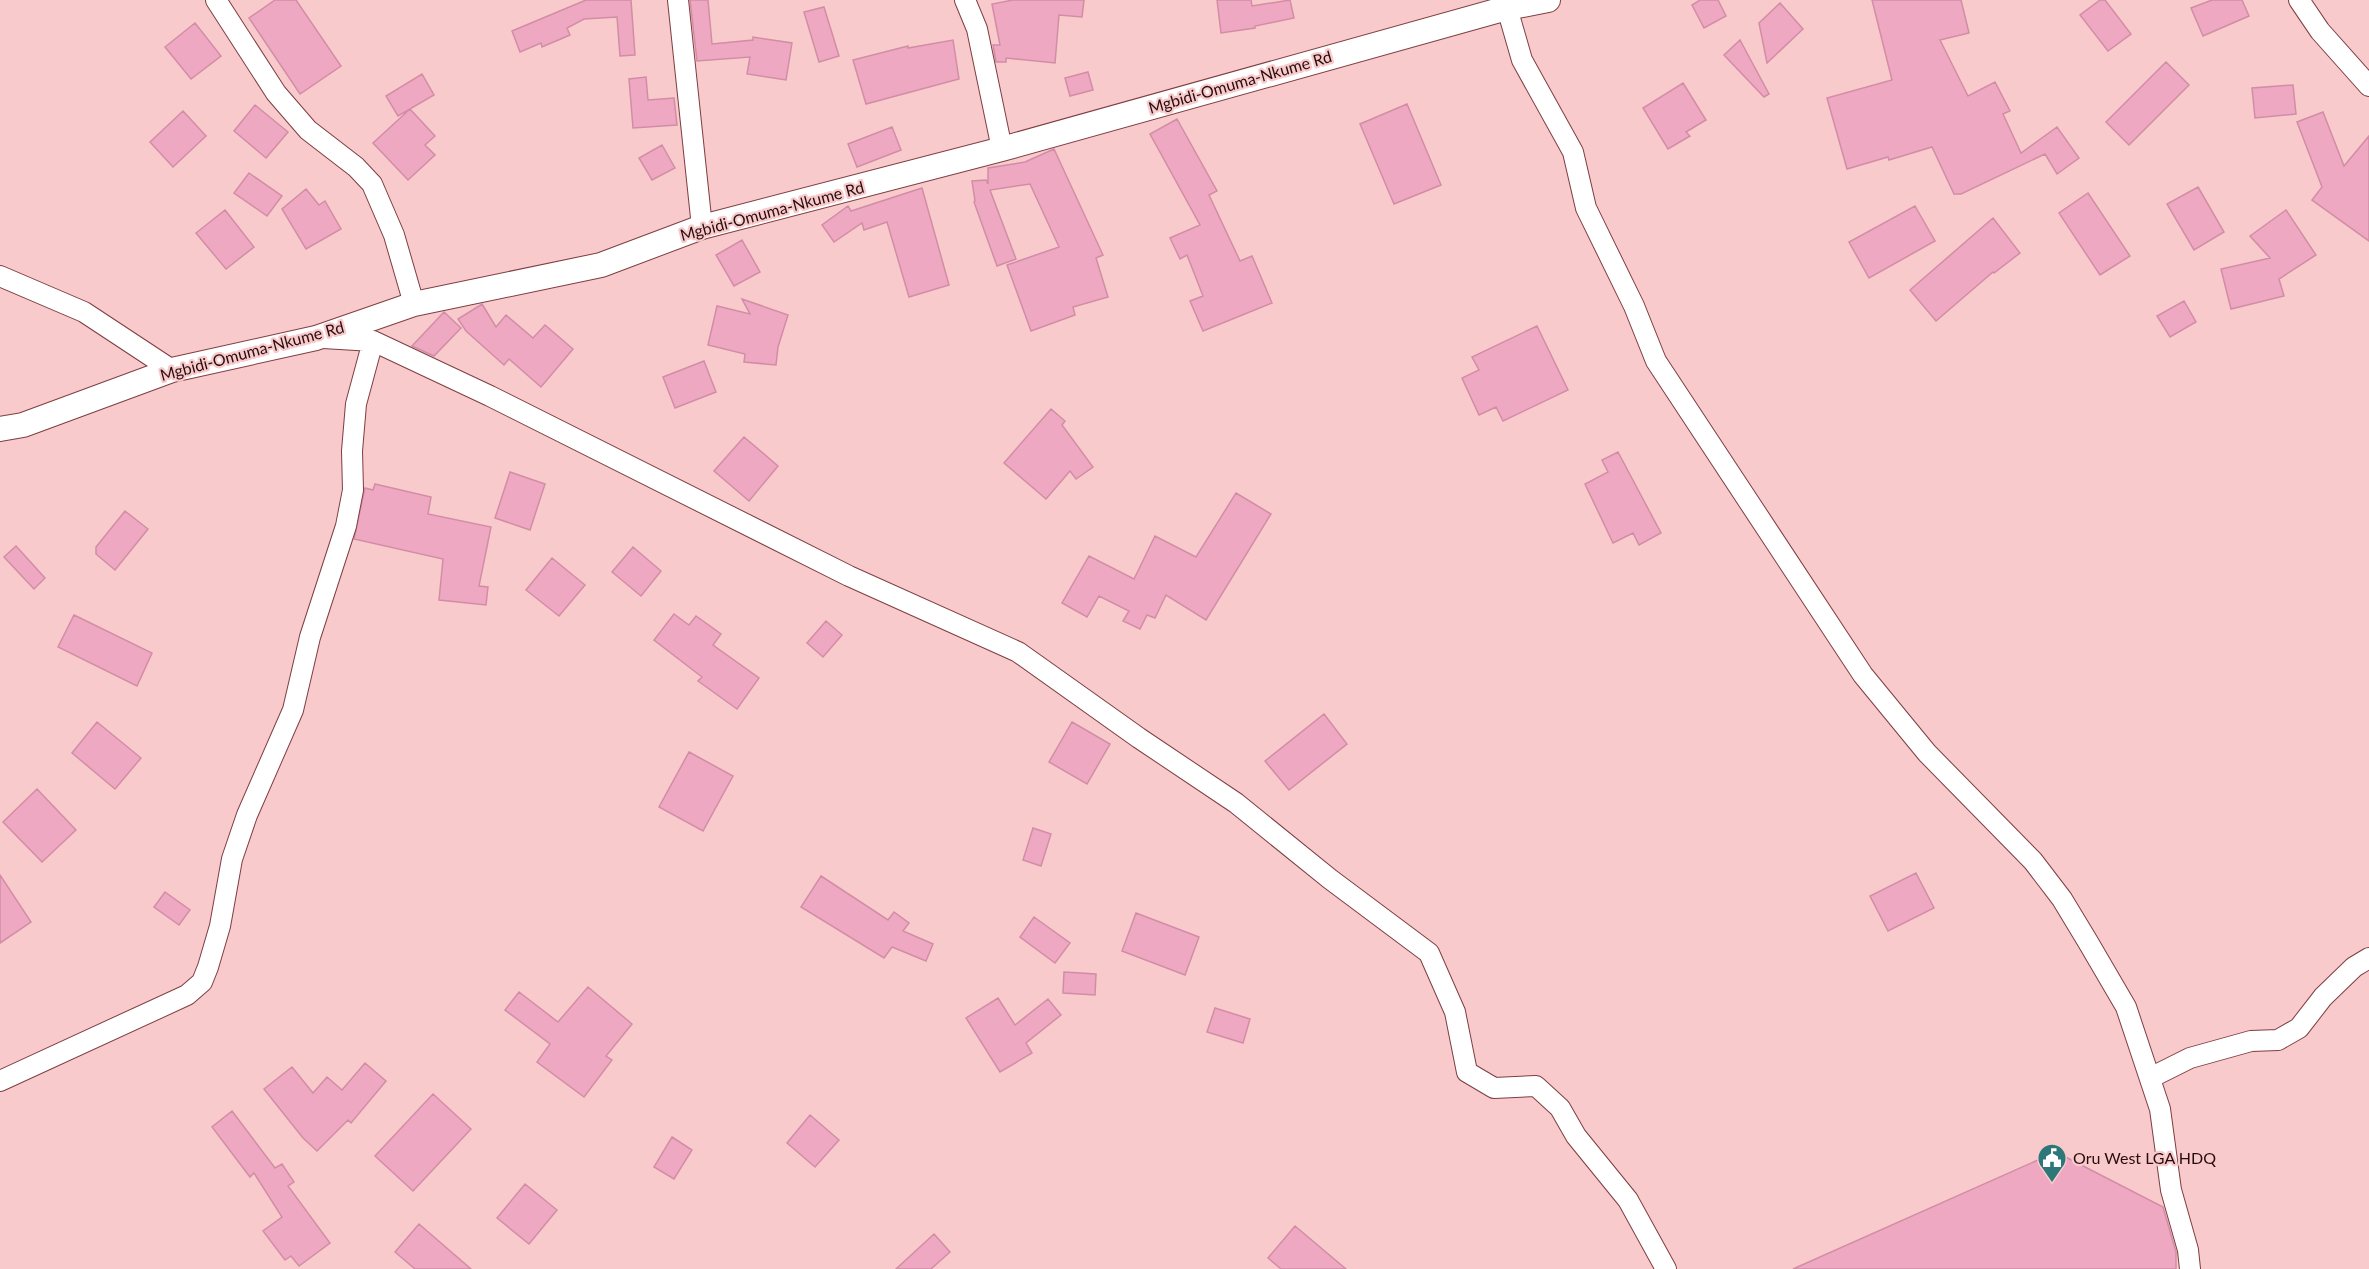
<svg xmlns="http://www.w3.org/2000/svg" width="2369" height="1269" font-family="Lato,sans-serif">
<rect width="100%" height="100%" fill="#f9cacb"/>
<path fill="#efa8c1" stroke="#d28da6" stroke-width="1.5" d="M 275,0 L 296,0 L 341,66 L 300,94 L 249,18 Z
M 586,0 L 631,0 L 635,55 L 620,56 L 617,17 L 584,19 L 567,28 L 570,35 L 542,47 L 541,43 L 520,52 L 512,31 Z
M 690,0 L 708,0 L 712,44 L 753,40 L 753,37 L 792,43 L 786,80 L 747,74 L 750,57 L 697,61 Z
M 1013,0 L 1084,0 L 1082,17 L 1059,15 L 1055,63 L 1006,58 L 1006,62 L 996,62 L 993,45 L 1000,45 L 992,4 Z
M 1217,0 L 1251,0 L 1252,6 L 1290,0 L 1294,18 L 1255,26 L 1255,28 L 1221,33 Z
M 1700,0 L 1718,0 L 1726,16 L 1704,28 L 1692,5 Z
M 1872,0 L 1961,0 L 1969,33 L 1940,40 L 1968,96 L 1995,82 L 2010,111 L 2003,114 L 2021,153 L 2057,127 L 2079,158 L 2057,174 L 2045,154 L 1961,194 L 1954,194 L 1932,147 L 1889,160 L 1888,157 L 1847,169 L 1827,98 L 1892,80 Z
M 2100,0 L 2105,0 L 2131,34 L 2108,51 L 2080,15 Z
M 2212,0 L 2242,0 L 2249,16 L 2203,36 L 2191,8 Z
M 1780,3 L 1803,29 L 1767,63 L 1759,23 Z
M 824,7 L 839,56 L 819,62 L 804,12 Z
M 195,23 L 221,56 L 191,79 L 165,47 Z
M 953,40 L 959,79 L 866,104 L 853,60 L 908,46 L 908,48 Z
M 1740,40 L 1769,94 L 1764,97 L 1724,55 Z
M 2166,62 L 2189,85 L 2129,145 L 2106,122 Z
M 1088,72 L 1093,90 L 1070,96 L 1065,78 Z
M 422,74 L 434,95 L 398,116 L 386,96 Z
M 646,77 L 648,100 L 674,98 L 677,125 L 633,128 L 629,79 Z
M 1683,83 L 1706,120 L 1686,132 L 1690,136 L 1668,149 L 1643,108 Z
M 2293,85 L 2296,114 L 2255,118 L 2252,88 Z
M 1407,104 L 1441,185 L 1394,204 L 1360,124 Z
M 255,105 L 288,132 L 266,158 L 234,131 Z
M 410,109 L 435,136 L 425,145 L 435,155 L 408,180 L 373,143 Z
M 183,111 L 206,136 L 173,167 L 150,142 Z
M 2323,112 L 2344,166 L 2369,136 L 2369,241 L 2312,200 L 2322,187 L 2297,122 Z
M 1177,119 L 1217,191 L 1209,195 L 1240,261 L 1252,256 L 1272,303 L 1203,331 L 1190,301 L 1203,296 L 1187,255 L 1180,259 L 1170,238 L 1200,225 L 1150,134 Z
M 892,127 L 901,150 L 857,167 L 848,144 Z
M 662,145 L 675,168 L 652,180 L 639,158 Z
M 1054,149 L 1103,255 L 1096,258 L 1108,297 L 1073,307 L 1075,315 L 1031,331 L 1007,265 L 1059,247 L 1030,184 L 990,190 L 1016,259 L 997,266 L 974,202 L 975,201 L 972,181 L 986,180 L 988,184 L 988,168 L 1025,162 Z
M 249,173 L 282,196 L 267,216 L 234,193 Z
M 2198,187 L 2224,232 L 2194,250 L 2167,204 Z
M 922,188 L 949,285 L 909,297 L 887,222 L 864,230 L 862,223 L 834,242 L 822,225 L 848,206 L 851,211 Z
M 306,189 L 319,205 L 325,201 L 341,229 L 306,249 L 282,209 Z
M 2088,193 L 2130,256 L 2100,275 L 2059,213 Z
M 1915,206 L 1935,241 L 1869,278 L 1849,242 Z
M 225,210 L 254,247 L 226,269 L 196,233 Z
M 2286,210 L 2316,255 L 2279,279 L 2284,296 L 2231,309 L 2221,269 L 2270,258 L 2250,236 Z
M 1993,218 L 2020,253 L 1994,273 L 1993,272 L 1936,321 L 1910,290 Z
M 742,240 L 760,272 L 734,286 L 716,255 Z
M 742,299 L 788,315 L 778,347 L 776,365 L 744,362 L 745,354 L 708,345 L 717,306 L 750,314 Z
M 2184,301 L 2196,322 L 2170,337 L 2157,316 Z
M 482,304 L 496,327 L 506,315 L 533,338 L 545,325 L 573,349 L 541,387 L 509,359 L 504,365 L 466,331 L 458,319 Z
M 444,312 L 461,328 L 434,356 L 412,346 Z
M 1537,326 L 1568,390 L 1503,421 L 1496,407 L 1479,415 L 1462,378 L 1479,370 L 1472,357 Z
M 704,361 L 716,392 L 675,408 L 663,377 Z
M 1051,409 L 1065,421 L 1062,425 L 1093,467 L 1076,479 L 1070,471 L 1046,499 L 1004,463 Z
M 744,437 L 778,466 L 749,501 L 714,471 Z
M 1618,452 L 1661,533 L 1639,545 L 1633,533 L 1613,543 L 1585,484 L 1608,472 L 1602,460 Z
M 510,472 L 545,484 L 530,530 L 495,518 Z
M 375,484 L 431,497 L 428,514 L 491,527 L 479,586 L 488,587 L 486,605 L 439,600 L 443,559 L 354,539 L 365,488 L 373,490 Z
M 1236,493 L 1271,514 L 1206,620 L 1166,595 L 1155,618 L 1147,615 L 1140,629 L 1123,621 L 1129,611 L 1099,596 L 1087,617 L 1062,603 L 1089,556 L 1134,579 L 1155,536 L 1196,557 Z
M 125,511 L 148,529 L 115,570 L 96,554 L 96,547 Z
M 16,546 L 45,578 L 34,589 L 4,557 Z
M 633,547 L 661,571 L 641,596 L 612,572 Z
M 552,558 L 585,585 L 559,616 L 526,590 Z
M 674,614 L 689,625 L 696,616 L 721,634 L 713,645 L 759,678 L 737,709 L 698,681 L 702,677 L 654,640 Z
M 74,615 L 152,653 L 137,686 L 58,647 Z
M 826,621 L 842,635 L 823,657 L 807,643 Z
M 1324,714 L 1347,744 L 1289,790 L 1265,761 Z
M 97,722 L 141,758 L 115,789 L 72,753 Z
M 1072,722 L 1110,744 L 1087,784 L 1049,762 Z
M 689,752 L 733,776 L 703,831 L 659,807 Z
M 37,789 L 76,830 L 42,862 L 3,822 Z
M 1033,828 L 1051,834 L 1041,866 L 1023,860 Z
M 1916,873 L 1934,908 L 1888,931 L 1870,896 Z
M 0,875 L 31,922 L 0,943 Z
M 821,876 L 888,920 L 894,912 L 909,923 L 903,931 L 933,944 L 926,961 L 892,947 L 884,958 L 801,907 Z
M 165,892 L 190,910 L 179,925 L 154,907 Z
M 1136,913 L 1199,937 L 1185,975 L 1122,951 Z
M 1034,917 L 1070,943 L 1055,963 L 1020,937 Z
M 1064,972 L 1096,974 L 1095,995 L 1063,993 Z
M 588,987 L 632,1024 L 606,1056 L 612,1060 L 584,1097 L 537,1062 L 550,1044 L 505,1010 L 519,992 L 558,1022 Z
M 998,998 L 1015,1025 L 1048,999 L 1061,1015 L 1026,1043 L 1032,1053 L 1000,1072 L 966,1018 Z
M 1215,1008 L 1250,1019 L 1243,1043 L 1207,1032 Z
M 365,1063 L 386,1081 L 351,1123 L 348,1120 L 317,1151 L 303,1138 L 264,1089 L 292,1067 L 313,1093 L 327,1077 L 342,1090 Z
M 433,1094 L 471,1129 L 413,1191 L 375,1156 Z
M 232,1111 L 275,1168 L 282,1164 L 294,1182 L 288,1186 L 330,1243 L 299,1266 L 291,1256 L 285,1260 L 263,1231 L 282,1217 L 254,1173 L 250,1177 L 212,1127 Z
M 810,1115 L 839,1140 L 815,1167 L 787,1143 Z
M 672,1137 L 692,1150 L 674,1179 L 654,1167 Z
M 2056,1152 L 2163,1207 L 2176,1252 L 2176,1269 L 1793,1269 Z
M 525,1184 L 557,1210 L 529,1244 L 497,1218 Z
M 419,1224 L 471,1269 L 415,1269 L 395,1252 Z
M 1295,1226 L 1346,1269 L 1281,1269 L 1268,1258 Z
M 934,1234 L 950,1252 L 931,1269 L 896,1269 Z"/>
<g fill="none" stroke-linecap="round" stroke-linejoin="round">
<g stroke="#7e3e42" stroke-width="22">
<path id="minor" d="M 216,0 L 276,93 L 308,130 L 356,167 L 372,184 L 394,235 L 414,304
M 678,0 L 702,227
M 965,0 L 977,29 L 1002,149
M 2299,0 L 2320,31 L 2369,86
M 1507,8 L 1522,60 L 1573,152 L 1586,208 L 1634,306 L 1656,361 L 1863,675 L 1927,753 L 2033,861 L 2062,899 L 2088,942 L 2126,1007 L 2160,1109 L 2171,1190 L 2188,1250 L 2190,1269
M 0,276 L 84,312 L 172,370
M 323,338 L 373,341 L 490,396 L 849,576 L 1018,652 L 1139,738 L 1236,803 L 1330,879 L 1429,953 L 1455,1012 L 1467,1072 L 1494,1088 L 1536,1086 L 1560,1108 L 1576,1136 L 1628,1200 L 1666,1269
M 2150,1078 L 2190,1058 L 2251,1041 L 2278,1040 L 2299,1028 L 2323,997 L 2354,967 L 2369,958
M 0,1081 L 187,995 L 202,982 L 208,967 L 220,926 L 232,859 L 247,815 L 293,710 L 310,637 L 346,526 L 353,490 L 352,451 L 356,404 L 373,341"/>
</g>
<g stroke="#7e3e42" stroke-width="26">
<path id="tertiary" d="M 0,429 L 23,425 L 172,370 L 316,338 L 414,304 L 601,265 L 702,227 L 1002,149 L 1507,8 L 1548,0"/>
</g>
<use href="#minor" stroke="#fff" stroke-width="20"/>
<use href="#tertiary" stroke="#fff" stroke-width="24"/>
</g>
<defs>
<g id="civic-pin" transform="scale(1.5)"><path d="M0 17L-7.5 6A9.5 9.5 0 1 1 7.5 6Z" fill="#2d7778" stroke="#f9cacb"/><path d="M-.6-6.5H3V-4.5H.6V-3L4-1V1h2V6H-6V1h2V-1L-.6-3ZM-1.2 2.5V6h2.4V2.5Z" fill="#fff"/></g>
</defs>
<g fill-rule="evenodd">
<use href="#civic-pin" x="2052" y="1158"/>
</g>
<g text-anchor="middle" stroke-width="4.5" stroke-linejoin="round" paint-order="stroke">
<g font-size="16" fill="#280d0f" stroke="#f9cacb">
<text transform="translate(1240 82) rotate(-16)" y="6">Mgbidi-Omuma-Nkume Rd</text>
<text transform="translate(772 211) rotate(-15)" y="6">Mgbidi-Omuma-Nkume Rd</text>
<text transform="translate(252 351) rotate(-15)" y="6">Mgbidi-Omuma-Nkume Rd</text>
</g>
<g font-size="16" fill="#280d0f" stroke="#f9cacb" text-anchor="start">
<text x="2073" y="1164">Oru West LGA HDQ</text>
</g>
</g>
</svg>
